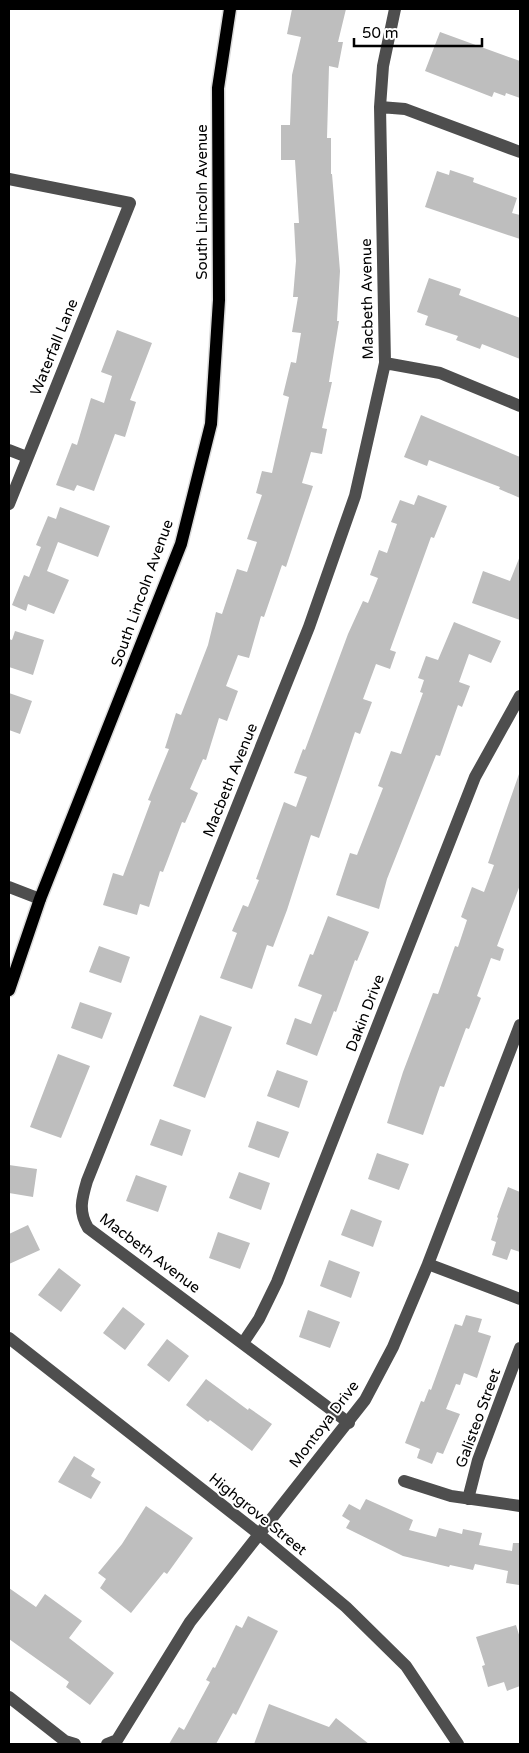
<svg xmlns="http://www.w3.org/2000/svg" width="529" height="1753" font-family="'Varela Round',sans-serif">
<rect width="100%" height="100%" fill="#fff"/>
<path fill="#bebebe" d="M 292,9 L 346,9 L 338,42 L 343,42 L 338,68 L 329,66 L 327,138 L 331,138 L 331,174 L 332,174 L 340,271 L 337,321 L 339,321 L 329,382 L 332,382 L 322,428 L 327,429 L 322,454 L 311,452 L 302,483 L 313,486 L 286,567 L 282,565 L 264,617 L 261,616 L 249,658 L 238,655 L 226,686 L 238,691 L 227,721 L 219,718 L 206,760 L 203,759 L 190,789 L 198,793 L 185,823 L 182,822 L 163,872 L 160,871 L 149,907 L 140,904 L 137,915 L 103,905 L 113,873 L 123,876 L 151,801 L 148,800 L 169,749 L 165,748 L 176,713 L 181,715 L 208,645 L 216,612 L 222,614 L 237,569 L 247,572 L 257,542 L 247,539 L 262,495 L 256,493 L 262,471 L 272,473 L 289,397 L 283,395 L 291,362 L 296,363 L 301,333 L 292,332 L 298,297 L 293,297 L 296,261 L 294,223 L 299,223 L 295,160 L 281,160 L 281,125 L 290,125 L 292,75 L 301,37 L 287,34 Z
M 440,32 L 520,61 L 520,98 L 506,93 L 505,96 L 494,92 L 492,97 L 425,71 Z
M 450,170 L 474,178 L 473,182 L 517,198 L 512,213 L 520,215 L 520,239 L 425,207 L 437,171 L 449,175 Z
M 429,278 L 461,289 L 459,295 L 520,318 L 520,359 L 482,344 L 480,349 L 456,340 L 458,336 L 425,325 L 428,316 L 417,312 Z
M 117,330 L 152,343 L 130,400 L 136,402 L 125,437 L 115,434 L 94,491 L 77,485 L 74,491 L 56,485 L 72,443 L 77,445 L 91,398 L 104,403 L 112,376 L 101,372 Z
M 421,415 L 520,457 L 520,498 L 499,489 L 500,487 L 429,460 L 427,466 L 404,457 Z
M 418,495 L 447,506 L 434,538 L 431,537 L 390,650 L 396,652 L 390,669 L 376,664 L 363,699 L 372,702 L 360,734 L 355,732 L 319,838 L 311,835 L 287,910 L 273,947 L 267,945 L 252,989 L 220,978 L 237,933 L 232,931 L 243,905 L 248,907 L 259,880 L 256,879 L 284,802 L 296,807 L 307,777 L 294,773 L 303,749 L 305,750 L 348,634 L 363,601 L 368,603 L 378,578 L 370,575 L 379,550 L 387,553 L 397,524 L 391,522 L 400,500 L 414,505 Z
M 60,507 L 110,526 L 98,557 L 58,542 L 47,571 L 69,580 L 54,614 L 28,604 L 26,611 L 12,605 L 24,575 L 29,577 L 41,547 L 36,545 L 48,516 L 56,519 Z
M 520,556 L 520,620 L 472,603 L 483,571 L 510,581 Z
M 454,622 L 501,641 L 491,663 L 469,654 L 459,682 L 470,686 L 462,707 L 458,705 L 440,756 L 436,755 L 387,879 L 379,909 L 336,895 L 350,853 L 357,855 L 383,788 L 378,786 L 391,751 L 401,754 L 423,693 L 420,692 L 424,680 L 418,678 L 426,656 L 438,660 Z
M 15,631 L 44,640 L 33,675 L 9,667 L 9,639 L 12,640 Z
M 9,693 L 32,701 L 20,734 L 9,730 Z
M 519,774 L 520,885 L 497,946 L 504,949 L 500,961 L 491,958 L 477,996 L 481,998 L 469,1029 L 466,1028 L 444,1087 L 440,1086 L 423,1135 L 387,1123 L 403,1072 L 433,993 L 438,994 L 455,946 L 458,947 L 467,920 L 461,917 L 472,887 L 484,892 L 494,865 L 488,863 Z
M 328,916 L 369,932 L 357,961 L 355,960 L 336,1012 L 334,1011 L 317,1056 L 286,1044 L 295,1018 L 311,1024 L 322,995 L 298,986 L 310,954 L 313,955 Z
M 99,946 L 130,957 L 121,983 L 89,972 Z
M 80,1002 L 112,1013 L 102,1039 L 71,1028 Z
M 200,1015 L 232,1027 L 205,1098 L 173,1086 Z
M 58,1054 L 90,1066 L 61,1138 L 30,1127 Z
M 277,1070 L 308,1081 L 299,1108 L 267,1096 Z
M 160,1119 L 191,1130 L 182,1156 L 150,1145 Z
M 257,1121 L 289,1132 L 279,1158 L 248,1147 Z
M 377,1153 L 409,1164 L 399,1190 L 368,1179 Z
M 9,1165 L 37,1169 L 33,1197 L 9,1193 Z
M 239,1172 L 270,1183 L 261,1210 L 229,1198 Z
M 136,1175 L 167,1186 L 158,1212 L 126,1201 Z
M 508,1187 L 520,1192 L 520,1252 L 511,1249 L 507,1260 L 492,1255 L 496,1242 L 491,1240 L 498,1218 L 497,1217 Z
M 351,1209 L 382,1221 L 373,1247 L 341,1235 Z
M 28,1225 L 40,1250 L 9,1264 L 9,1234 Z
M 218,1232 L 250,1243 L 240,1269 L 209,1258 Z
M 329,1260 L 360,1272 L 351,1298 L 320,1286 Z
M 59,1268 L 81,1285 L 61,1312 L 38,1295 Z
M 123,1307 L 145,1324 L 125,1350 L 103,1333 Z
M 308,1310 L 340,1322 L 330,1348 L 299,1337 Z
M 466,1315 L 482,1319 L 478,1332 L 491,1336 L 477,1378 L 464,1373 L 460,1385 L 456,1384 L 446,1409 L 460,1414 L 443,1454 L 437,1452 L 432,1464 L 417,1458 L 420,1449 L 405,1443 L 421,1401 L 424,1402 L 429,1389 L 431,1390 L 455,1324 L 462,1326 Z
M 167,1339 L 189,1356 L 169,1382 L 147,1365 Z
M 206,1379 L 248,1410 L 249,1408 L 272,1424 L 252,1451 L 210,1420 L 208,1422 L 186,1405 Z
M 74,1456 L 95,1469 L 91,1476 L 101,1482 L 91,1499 L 58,1482 Z
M 366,1499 L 413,1520 L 409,1530 L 436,1537 L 439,1528 L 462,1534 L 463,1529 L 482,1533 L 479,1545 L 512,1551 L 513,1543 L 520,1543 L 519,1585 L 506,1583 L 508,1571 L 475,1564 L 473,1570 L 450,1565 L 449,1567 L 403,1556 L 346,1528 L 350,1521 L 342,1516 L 349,1504 L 360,1510 Z
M 146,1506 L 193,1538 L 167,1574 L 164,1572 L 131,1613 L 100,1588 L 106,1579 L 98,1573 L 122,1544 Z
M 9,1588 L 36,1607 L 45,1594 L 82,1621 L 69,1638 L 114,1673 L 90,1705 L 66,1687 L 69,1682 L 9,1639 Z
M 248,1616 L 278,1631 L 236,1715 L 233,1713 L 216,1744 L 169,1744 L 179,1727 L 184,1730 L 210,1682 L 206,1680 L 213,1667 L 215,1668 L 236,1625 L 242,1628 Z
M 516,1625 L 520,1638 L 520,1686 L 507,1691 L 504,1682 L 488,1687 L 482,1666 L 485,1665 L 476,1637 Z
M 269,1704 L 329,1727 L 336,1718 L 369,1744 L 254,1744 Z"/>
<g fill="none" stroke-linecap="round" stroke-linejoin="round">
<g stroke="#dbdbdb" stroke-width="15">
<path id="major" d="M 9,990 L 40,899 L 181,544 L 211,424 L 219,300 L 218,88 L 230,9"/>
</g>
<path stroke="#4e4e4e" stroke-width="12" d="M 380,107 L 405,109 L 520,152
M 9,179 L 130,203 L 9,504
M 385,363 L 440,373 L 520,406
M 9,450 L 27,457
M 9,887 L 40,899
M 428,1264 L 520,1299
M 9,1338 L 259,1534 L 346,1607 L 406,1666 L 458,1744
M 243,1343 L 259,1319 L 277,1282 L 475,777 L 520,696
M 349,1423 L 88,1228 C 78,1211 82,1198 87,1181 L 309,627 L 355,496 L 385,363 L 380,107 L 383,66 L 395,9
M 404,1481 L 451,1496 L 520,1506
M 468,1499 L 478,1460 L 520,1348
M 9,1697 L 65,1741 L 75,1744
M 107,1744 L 117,1740 L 190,1622 L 365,1400 L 393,1347 L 428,1264 L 520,1025"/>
<use href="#major" stroke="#000" stroke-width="12"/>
</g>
<g text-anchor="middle" stroke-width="4" stroke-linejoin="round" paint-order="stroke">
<g font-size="15" fill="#000" stroke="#fff">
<text transform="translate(202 202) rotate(-90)" y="5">South Lincoln Avenue</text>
<text transform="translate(367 299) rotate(-91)" y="5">Macbeth Avenue</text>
<text transform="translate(54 347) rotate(-68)" y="5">Waterfall Lane</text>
<text transform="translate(142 593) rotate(-70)" y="5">South Lincoln Avenue</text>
<text transform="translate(230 780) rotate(-68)" y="5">Macbeth Avenue</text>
<text transform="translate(365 1013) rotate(-69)" y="5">Dakin Drive</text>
<text transform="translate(150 1253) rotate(37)" y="5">Macbeth Avenue</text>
<text transform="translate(478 1418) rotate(-70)" y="5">Galisteo Street</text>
<text transform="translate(324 1424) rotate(-53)" y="5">Montoya Drive</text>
<text transform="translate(258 1514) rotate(39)" y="5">Highgrove Street</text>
</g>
</g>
<rect width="529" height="1753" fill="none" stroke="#000000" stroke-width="20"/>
<path d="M354 38v8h128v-8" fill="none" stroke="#000000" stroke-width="2.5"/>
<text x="362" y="38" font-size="15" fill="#000000" stroke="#ffffff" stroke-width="4" paint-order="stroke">50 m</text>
</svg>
